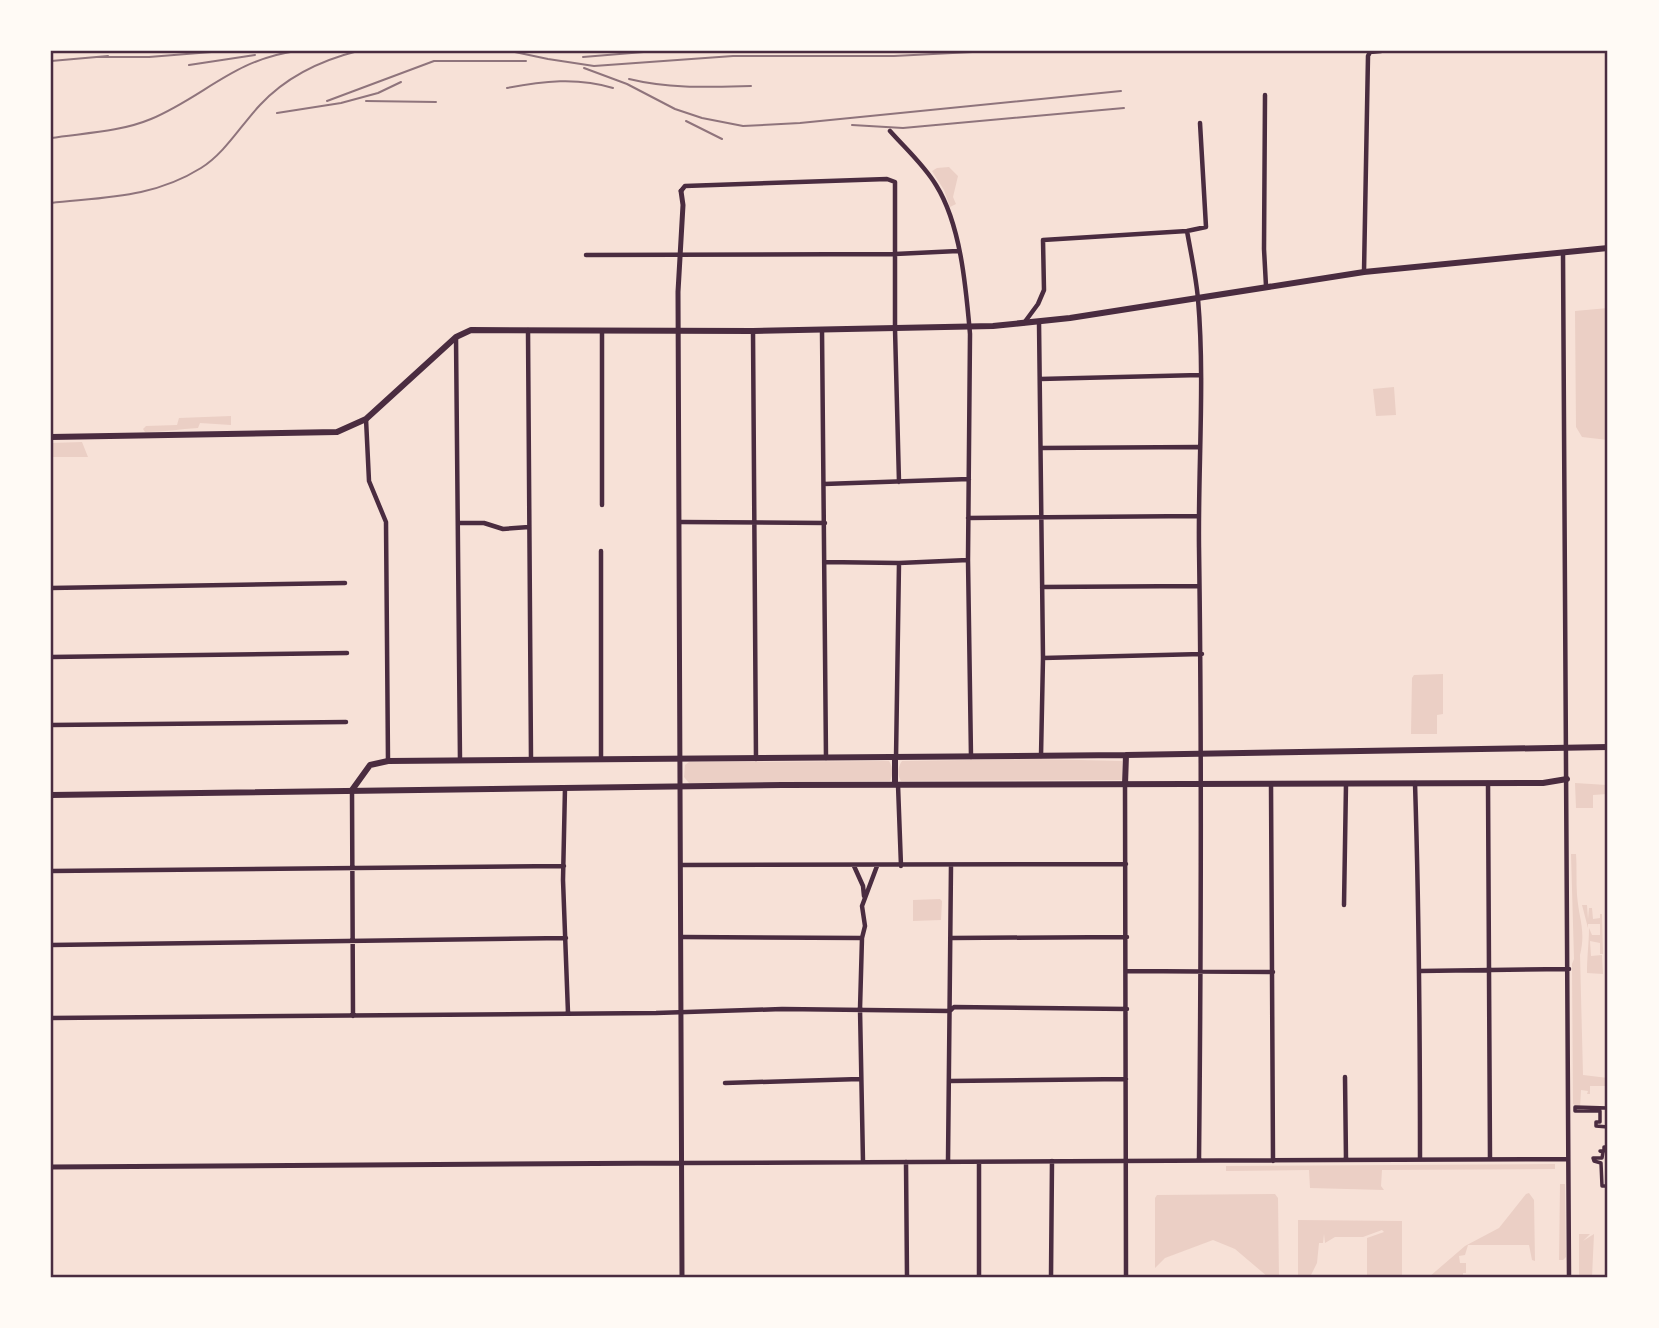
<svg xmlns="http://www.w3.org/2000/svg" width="1659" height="1328" font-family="'Open Sans',sans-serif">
<rect width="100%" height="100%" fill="#f7e1d7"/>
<path fill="#ebcfc5" d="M 949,167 L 958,176 L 953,197 L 956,204 L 950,207 L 944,190 L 932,171 L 937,168 Z
M 1608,308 L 1608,440 L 1582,437 L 1576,427 L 1575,311 Z
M 1394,387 L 1396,415 L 1376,416 L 1373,389 Z
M 231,416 L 231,425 L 200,423 L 198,428 C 180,429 164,432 145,432 L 143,429 L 146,426 L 177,425 L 179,418 Z
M 82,442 L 88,457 L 51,457 L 51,443 Z
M 1443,674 L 1443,714 L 1437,715 L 1437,734 L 1411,734 L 1412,678 L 1414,675 Z
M 1037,759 L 1122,761 L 1122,780 L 901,781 C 897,775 898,766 902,761 Z
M 889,761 C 893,767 893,775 890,781 L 689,783 L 684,777 L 685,765 L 689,762 Z
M 1575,783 L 1607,785 L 1607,794 L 1593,795 L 1593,808 L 1576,808 Z
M 1571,854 L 1576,854 C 1577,867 1576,881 1577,895 C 1579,920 1586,930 1580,955 L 1583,1075 L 1608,1078 L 1608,1086 L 1590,1086 L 1590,1094 L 1587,1094 L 1588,1091 L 1581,1090 L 1580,1108 L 1573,1104 L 1572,964 L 1574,959 Z
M 940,899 L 942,901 L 941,920 L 913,921 L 913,900 Z
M 1582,905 L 1587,905 L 1588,919 L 1589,908 L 1592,908 L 1593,919 L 1600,918 L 1600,914 L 1602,914 L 1603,954 L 1600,954 L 1600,943 L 1590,941 L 1591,956 L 1602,955 L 1603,974 L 1587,973 C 1587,956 1589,943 1589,928 L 1592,935 L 1600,935 L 1600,924 L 1588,924 L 1588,928 Z
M 1555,1164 L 1555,1169 L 1382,1170 L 1381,1186 L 1384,1190 L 1310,1188 L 1309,1170 L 1226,1171 L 1226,1166 Z
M 1560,1184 L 1565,1184 L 1566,1257 L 1563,1260 L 1559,1260 Z
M 1529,1193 L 1534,1200 L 1535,1261 L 1532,1260 L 1529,1245 L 1468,1245 L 1465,1255 L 1459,1256 L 1460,1263 L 1466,1263 L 1466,1273 L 1463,1273 L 1463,1277 L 1429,1277 L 1465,1246 L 1499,1228 L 1526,1194 Z
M 1275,1194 L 1278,1198 L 1279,1277 L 1268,1277 L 1235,1249 L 1213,1240 L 1165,1258 L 1155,1268 L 1155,1198 L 1157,1195 Z
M 1298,1220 L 1402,1221 L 1402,1277 L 1367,1277 L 1367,1238 L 1384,1232 L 1382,1230 L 1363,1237 L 1335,1237 L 1325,1243 L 1324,1234 L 1323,1243 L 1319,1243 L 1317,1263 L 1310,1277 L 1298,1277 Z
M 1579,1234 L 1590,1234 L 1583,1241 L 1594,1234 L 1592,1277 L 1579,1277 Z"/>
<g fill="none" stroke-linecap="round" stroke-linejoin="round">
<path stroke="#4a2c40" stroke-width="3.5" d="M 1608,1108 L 1575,1107 L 1575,1111 L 1600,1111 L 1600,1122 L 1596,1122 L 1596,1126 L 1608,1127
M 1608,1147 L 1604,1147 L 1604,1151 L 1600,1151 L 1603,1152 L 1602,1158 L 1593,1158 L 1594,1161 L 1601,1163 L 1602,1186 L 1608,1186"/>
<path stroke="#4a2c40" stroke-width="4.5" d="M 1265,95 L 1264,249 L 1266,286
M 890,131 C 906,149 924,165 936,185 C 961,225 966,288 970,334 L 968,560 L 971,757
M 681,191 L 685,186 L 887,179 L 895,182 L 895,329 L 899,482
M 1187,231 C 1191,254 1196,276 1198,299 C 1205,380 1198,466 1199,547 C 1202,752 1201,956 1199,1160
M 1563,253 L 1569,1277
M 586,255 L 895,254 L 958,251
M 1364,272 L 1368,56 L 1370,52 L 1381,51
M 1039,322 L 1043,658 L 1041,756
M 1024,323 L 1038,304 L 1044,290 L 1043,240 L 1187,231 L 1206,227 L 1200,123
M 528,330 L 531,759
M 822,330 L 826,758
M 602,331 L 602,505
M 753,331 L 756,759
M 456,337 L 460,760
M 1040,379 L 1200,375
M 366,419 L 369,481 L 386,522 L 388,761
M 1041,448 L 1198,447
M 824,484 L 969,479
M 968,518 L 1199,516
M 680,522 L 825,523
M 458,523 L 484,523 L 503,529 L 529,527
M 601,551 L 601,759
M 824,562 L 899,563 L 968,560
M 1042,587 L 1199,586
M 51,588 L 345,583
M 51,657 L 347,653
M 1043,658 L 1202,654
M 51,725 L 346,722
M 896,758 L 899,563
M 1415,783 C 1419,908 1420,1034 1420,1159
M 1488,783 L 1490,1159
M 1271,784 L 1273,1161
M 898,785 L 901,866
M 1125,785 L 1126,1277
M 565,788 L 563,880 L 568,1013
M 352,791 L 353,1016
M 682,865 L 1126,864
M 854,866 L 863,886 L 864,896
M 51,871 L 564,866
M 1344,905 L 1346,784
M 682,937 L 862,938
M 952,938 L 1127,937
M 51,945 L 566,938
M 1127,971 L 1273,972
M 1420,971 L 1569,969
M 51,1018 L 656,1013 L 782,1009 L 950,1011 L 954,1007 L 1127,1009
M 1345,1077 L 1346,1160
M 949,1081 L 1126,1079
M 725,1083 L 860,1079
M 863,1162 L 860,1009 L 862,938 L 865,926 L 862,906 L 877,866
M 906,1162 L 907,1277
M 948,1162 L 951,865
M 979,1162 L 979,1277
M 681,1163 L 1568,1159
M 1051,1277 L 1052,1161"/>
<path stroke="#4a2c40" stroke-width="5" d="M 681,191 L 683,205 L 678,292 L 682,1277
M 51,1167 L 681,1163"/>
<path stroke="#4a2c40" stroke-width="6" d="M 51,437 L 337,432 L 366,419 L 456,337 L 471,330 L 753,331 L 993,326 L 1070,318 L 1364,272 L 1608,248
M 895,758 L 895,785
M 1125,785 L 1126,755
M 352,790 L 370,765 L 388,761 L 1126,755 L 1608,747
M 51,795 L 782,785 L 1543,783 L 1567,779"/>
<path stroke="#8f747c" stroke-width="2" d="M 510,51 L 548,59 L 594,66 L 733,56 L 894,56 L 992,51
M 99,57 L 149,57 L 224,51
M 583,57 L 656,51
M 51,61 L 108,56
M 189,65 L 255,55
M 584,68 L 627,84 L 675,109 L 702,118 L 743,126 L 800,123 L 1121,91
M 629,79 C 670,89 710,87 751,86
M 507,88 C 542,81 578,77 613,88
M 327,101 L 434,61 L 526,61
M 366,101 L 436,102
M 277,113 L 341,103 L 378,93 L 401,82
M 686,121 L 722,139
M 852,125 L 903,128 L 1124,108
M 51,138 C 84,133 120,132 151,119 C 205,96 233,60 296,51
M 51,203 C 105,197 153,198 201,168 C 225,153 241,125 260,105 C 286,77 322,60 358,51"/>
</g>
<rect width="1659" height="1328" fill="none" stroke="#fffaf5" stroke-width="105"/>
<rect x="52" y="52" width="1554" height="1224" fill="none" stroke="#4a2c40" stroke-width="2.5"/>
</svg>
